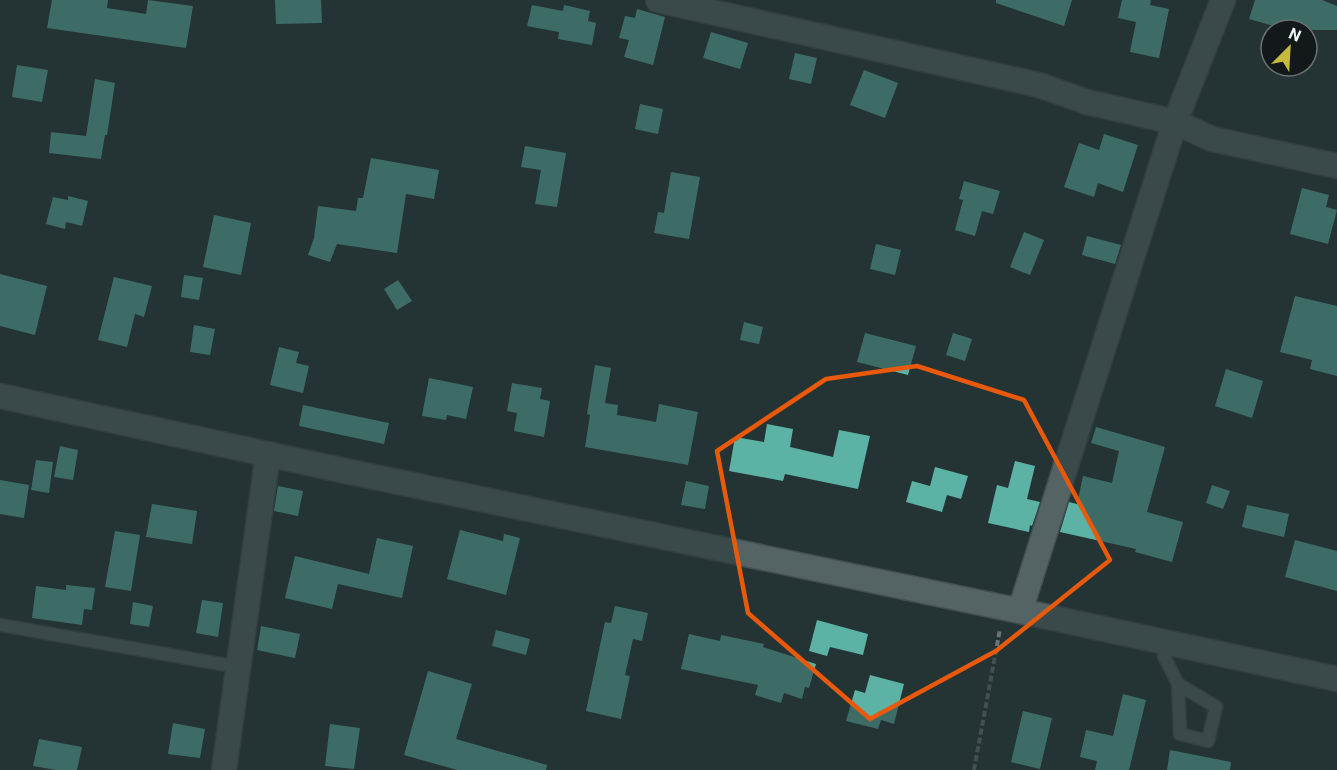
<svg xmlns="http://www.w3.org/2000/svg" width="1337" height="770" font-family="Roboto,sans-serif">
<rect width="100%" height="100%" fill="#243334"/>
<path fill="#5cb2a5" d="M 52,0 L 108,0 L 107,8 L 146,14 L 148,0 L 193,6 L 186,48 L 47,28 Z
M 275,0 L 321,0 L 322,23 L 276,24 Z
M 996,0 L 1072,0 L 1064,26 L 996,3 Z
M 1122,0 L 1151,0 L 1150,5 L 1169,9 L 1159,58 L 1130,52 L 1136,22 L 1118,18 Z
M 1255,0 L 1322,0 L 1337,6 L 1337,30 L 1288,30 L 1249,19 Z
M 532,5 L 563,11 L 564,5 L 590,11 L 588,21 L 596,23 L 592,45 L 558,39 L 559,32 L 527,26 Z
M 637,9 L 665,17 L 653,65 L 624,57 L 629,40 L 619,38 L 625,16 L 635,18 Z
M 711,32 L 748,43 L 740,69 L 703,58 Z
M 795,53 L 817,58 L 811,84 L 789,79 Z
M 17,65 L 48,70 L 42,102 L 12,97 Z
M 864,70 L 898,83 L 885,118 L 850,105 Z
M 95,79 L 115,83 L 107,135 L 105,135 L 101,159 L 49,153 L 51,132 L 86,136 Z
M 640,104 L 663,109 L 658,134 L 635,129 Z
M 1104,134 L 1138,145 L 1123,192 L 1098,183 L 1094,197 L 1064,187 L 1079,143 L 1099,150 Z
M 525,146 L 566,153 L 557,207 L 535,204 L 541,170 L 521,167 Z
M 371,158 L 439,170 L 434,199 L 406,194 L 397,253 L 337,244 L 330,262 L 308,255 L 314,238 L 318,206 L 356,211 L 358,198 L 363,198 Z
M 671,172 L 700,177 L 689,239 L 654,233 L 658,212 L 664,213 Z
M 964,181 L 1000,191 L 993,214 L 982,211 L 975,236 L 955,230 L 963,200 L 959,199 Z
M 1302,188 L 1329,195 L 1326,207 L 1337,210 L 1328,244 L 1290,234 Z
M 68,196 L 88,201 L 82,226 L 66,222 L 65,229 L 46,224 L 53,197 L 68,200 Z
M 214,215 L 251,223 L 241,275 L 203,267 Z
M 1024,232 L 1044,240 L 1030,275 L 1010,267 Z
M 1087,236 L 1121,245 L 1115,264 L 1082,255 Z
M 876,244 L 901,250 L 895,275 L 870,269 Z
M 0,274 L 47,286 L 35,335 L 0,326 Z
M 184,275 L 203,278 L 199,300 L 181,297 Z
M 114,277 L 152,286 L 144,317 L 135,314 L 127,347 L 98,340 Z
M 398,280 L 412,301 L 397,310 L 384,289 Z
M 1295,296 L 1337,306 L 1337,376 L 1310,369 L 1312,360 L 1280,352 Z
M 744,322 L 763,327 L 759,344 L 740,340 Z
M 194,325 L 215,329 L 210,355 L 190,352 Z
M 865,333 L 916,346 L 908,375 L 857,362 Z
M 953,333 L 972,339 L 965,361 L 946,355 Z
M 279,347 L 299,352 L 296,363 L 309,366 L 303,393 L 270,385 Z
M 595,365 L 611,368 L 605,403 L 618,405 L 617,415 L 656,422 L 659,404 L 698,412 L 688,465 L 585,447 L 590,415 L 587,414 Z
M 1226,369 L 1263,381 L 1252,418 L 1215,406 Z
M 429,378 L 473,387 L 466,419 L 447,415 L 446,420 L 422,416 Z
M 512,383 L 542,388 L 540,399 L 550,401 L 544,437 L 514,431 L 517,413 L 507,411 Z
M 303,405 L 389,423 L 384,444 L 299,426 Z
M 767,424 L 793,429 L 790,447 L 833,457 L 839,430 L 870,436 L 858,489 L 785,474 L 783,481 L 729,471 L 735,437 L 764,442 Z
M 1096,427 L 1165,447 L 1147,512 L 1183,522 L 1172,562 L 1135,552 L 1136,549 L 1060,532 L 1069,502 L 1077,504 L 1083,476 L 1112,483 L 1119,451 L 1091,443 Z
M 60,446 L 78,450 L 73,480 L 54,477 Z
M 36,460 L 53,462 L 49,493 L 31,490 Z
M 1015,461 L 1035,466 L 1027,499 L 1040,502 L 1032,526 L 1030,525 L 1029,532 L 988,523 L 997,485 L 1008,488 Z
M 935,467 L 968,476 L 961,499 L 947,495 L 942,512 L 906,502 L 912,481 L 930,486 Z
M 0,480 L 29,485 L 24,518 L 0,514 Z
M 686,481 L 709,486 L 705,509 L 681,505 Z
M 1212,485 L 1230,491 L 1223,509 L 1206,503 Z
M 278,486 L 303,491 L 298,516 L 274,511 Z
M 152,504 L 197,511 L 192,544 L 146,537 Z
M 1247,505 L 1289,514 L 1284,537 L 1242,527 Z
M 460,530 L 503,541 L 504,534 L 520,538 L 506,595 L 447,579 Z
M 115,531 L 140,535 L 131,591 L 105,587 Z
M 377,538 L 413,546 L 402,598 L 338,584 L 332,609 L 285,598 L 295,556 L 369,574 Z
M 1295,540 L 1337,551 L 1337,591 L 1285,577 Z
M 66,585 L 95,588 L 92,610 L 84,609 L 82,625 L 32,618 L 36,586 L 66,590 Z
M 202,600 L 223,603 L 218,637 L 196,633 Z
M 133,602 L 153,606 L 149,627 L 130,624 Z
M 615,606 L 648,613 L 642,641 L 633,639 L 625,675 L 630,676 L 621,719 L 586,711 L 605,622 L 611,623 Z
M 817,620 L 868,634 L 863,655 L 830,647 L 827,656 L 809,651 Z
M 261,626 L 300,634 L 295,658 L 257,650 Z
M 496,630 L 530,639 L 526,655 L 492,646 Z
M 689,634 L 720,641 L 721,635 L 764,644 L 763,647 L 816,664 L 809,688 L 805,687 L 802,699 L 784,693 L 781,703 L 755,695 L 758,685 L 681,669 Z
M 428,671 L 472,684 L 456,739 L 547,765 L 546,770 L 457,770 L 404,755 Z
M 870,675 L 904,684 L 894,724 L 881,720 L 878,729 L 846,721 L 855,690 L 865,693 Z
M 1123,694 L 1146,700 L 1129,770 L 1095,770 L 1097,761 L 1080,757 L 1086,730 L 1113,736 Z
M 1023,711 L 1052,718 L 1040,769 L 1011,762 Z
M 173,723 L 205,729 L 200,758 L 168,754 Z
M 330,724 L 360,728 L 354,769 L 325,766 Z
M 39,739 L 82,747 L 77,770 L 56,770 L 33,766 Z
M 1170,750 L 1231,762 L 1230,770 L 1167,770 Z"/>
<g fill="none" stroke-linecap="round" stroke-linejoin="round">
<g stroke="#434f51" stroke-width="15">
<path id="service" d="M 0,625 L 238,667
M 1166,643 L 1164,656 L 1178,684 L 1180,734 L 1208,741 L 1216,707 L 1178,684"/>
</g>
<g stroke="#434f51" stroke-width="27">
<path id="minor" d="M 658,0 L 1039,85 L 1087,102 L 1175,122 L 1212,139 L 1337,166
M 0,396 L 336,469 L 1020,611 L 1337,679
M 1020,611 L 1175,122 L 1223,0
M 224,770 L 268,454"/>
</g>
<path stroke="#677475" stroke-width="4" stroke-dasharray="6 3" stroke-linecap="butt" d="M 974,770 L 1000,629"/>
<use href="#service" stroke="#546465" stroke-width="12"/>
<use href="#minor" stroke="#546465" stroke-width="24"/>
</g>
<path d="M0 0H1337V770H0ZM 917,366 L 1024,400 L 1110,560 L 996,651 L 870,719 L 748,613 L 717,451 L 826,379 Z" fill="#243334" fill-opacity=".55" fill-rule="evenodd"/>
<path fill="none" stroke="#e8590c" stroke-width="4.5" stroke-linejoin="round" d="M 917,366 L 1024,400 L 1110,560 L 996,651 L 870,719 L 748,613 L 717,451 L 826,379 Z"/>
<g transform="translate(1289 48) rotate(24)"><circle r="28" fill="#13191a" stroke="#6b7273" stroke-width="1.5"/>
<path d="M0-4.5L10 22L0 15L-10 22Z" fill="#c6bc3c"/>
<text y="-9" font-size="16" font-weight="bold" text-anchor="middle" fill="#eef7f8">N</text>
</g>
</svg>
